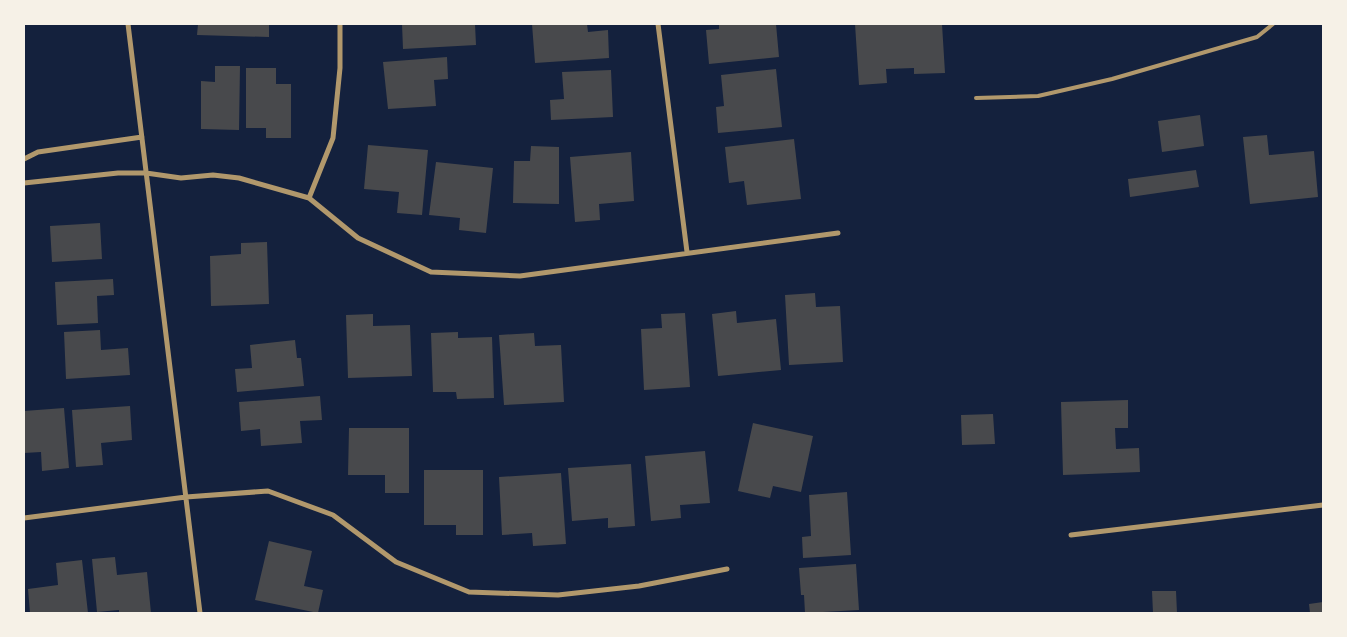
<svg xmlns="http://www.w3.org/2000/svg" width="1347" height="637" font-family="Lora,serif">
<rect width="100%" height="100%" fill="#14213d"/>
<path fill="#48494c" d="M 198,24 L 269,24 L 269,37 L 197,35 Z
M 402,24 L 475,24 L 476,45 L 403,49 Z
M 532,24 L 587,24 L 588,32 L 608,30 L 609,58 L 535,63 Z
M 719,24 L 776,24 L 779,57 L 709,64 L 706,30 L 719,29 Z
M 855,24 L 942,24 L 945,73 L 914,74 L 914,68 L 886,69 L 887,83 L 859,85 Z
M 447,57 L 448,79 L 434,80 L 436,106 L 388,109 L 383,62 Z
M 215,66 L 240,66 L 239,130 L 201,129 L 201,81 L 215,82 Z
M 246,68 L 276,68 L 276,84 L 291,84 L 291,138 L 266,138 L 266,128 L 246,128 Z
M 776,69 L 782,127 L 718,133 L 716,107 L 724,106 L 721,75 Z
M 611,70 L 613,117 L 551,120 L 550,100 L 564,99 L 562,72 Z
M 1200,115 L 1204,146 L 1162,152 L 1158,121 Z
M 1267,135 L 1269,155 L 1314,151 L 1318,197 L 1250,204 L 1243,137 Z
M 794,139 L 801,199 L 747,205 L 744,181 L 729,183 L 725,147 Z
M 368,145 L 428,150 L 422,215 L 397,213 L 399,192 L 364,189 Z
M 531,146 L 559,147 L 559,204 L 513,203 L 514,161 L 530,161 Z
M 631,152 L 634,201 L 599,204 L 600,220 L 575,222 L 570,157 Z
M 436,162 L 493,168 L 486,233 L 459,230 L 460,218 L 429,215 Z
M 1196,170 L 1199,187 L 1130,197 L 1128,179 Z
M 100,223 L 102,259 L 52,262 L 50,226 Z
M 267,242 L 269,304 L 211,306 L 210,256 L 241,254 L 241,243 Z
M 113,279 L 114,295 L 97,296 L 98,323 L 57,325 L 55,282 Z
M 815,293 L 816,307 L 840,306 L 843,362 L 789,365 L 785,295 Z
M 736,311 L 737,323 L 776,319 L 781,370 L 718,376 L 712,314 Z
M 685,313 L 690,387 L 644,390 L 641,329 L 662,328 L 661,314 Z
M 373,314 L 373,326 L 410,325 L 412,376 L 348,378 L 346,315 Z
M 100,330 L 101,350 L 128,348 L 130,375 L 66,379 L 64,332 Z
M 458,332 L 458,338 L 492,337 L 494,398 L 457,399 L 456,392 L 433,392 L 431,333 Z
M 534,333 L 535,346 L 561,345 L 564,402 L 504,405 L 499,335 Z
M 295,340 L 297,358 L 301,358 L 304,386 L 237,392 L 235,369 L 252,368 L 250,345 Z
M 320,396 L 322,420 L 300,421 L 302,443 L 261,446 L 260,429 L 241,431 L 239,402 Z
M 1128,400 L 1128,428 L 1115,428 L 1116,449 L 1139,448 L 1140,472 L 1063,475 L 1061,402 Z
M 130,406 L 132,440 L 101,443 L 103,465 L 76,467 L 72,410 Z
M 64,408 L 69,468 L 42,471 L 41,452 L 24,453 L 24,411 Z
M 993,414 L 995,444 L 962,445 L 961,415 Z
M 753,423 L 813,436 L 801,492 L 773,486 L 770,498 L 738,491 Z
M 349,428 L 409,428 L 409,493 L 385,493 L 385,475 L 348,475 Z
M 705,451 L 710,503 L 680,505 L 681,518 L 651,521 L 645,456 Z
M 631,464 L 635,526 L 608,528 L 608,518 L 572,521 L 568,468 Z
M 424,470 L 483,470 L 483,535 L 456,535 L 456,525 L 424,525 Z
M 561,473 L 566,544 L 533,546 L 532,533 L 502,535 L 499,477 Z
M 847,492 L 851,555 L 803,558 L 802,537 L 811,536 L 809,495 Z
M 269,541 L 312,551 L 304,586 L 323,590 L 318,613 L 255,600 Z
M 115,557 L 117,575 L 147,572 L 151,613 L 119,613 L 119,610 L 97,612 L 92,559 Z
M 82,560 L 88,613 L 30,613 L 28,589 L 58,585 L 56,563 Z
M 856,564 L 859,610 L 805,613 L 804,595 L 801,595 L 799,568 Z
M 1152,591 L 1176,591 L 1177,613 L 1153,613 Z
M 1323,602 L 1323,613 L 1310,613 L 1309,604 Z"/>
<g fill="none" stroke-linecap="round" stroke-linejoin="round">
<path stroke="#b1986c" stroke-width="4" d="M 976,98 L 1038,96 L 1112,79 L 1257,37 L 1273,24"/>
<path stroke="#b1986c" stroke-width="5" d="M 128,24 L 200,613
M 658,24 L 687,252
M 24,159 L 38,152 L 142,137
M 24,183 L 118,173 L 146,173 L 181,178 L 213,175 L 239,178 L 309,198 L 358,238 L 431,272 L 520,276 L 838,233
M 309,198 L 333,138 L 340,68 L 340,24
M 24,518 L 186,497 L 268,491 L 333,515 L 396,562 L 469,592 L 558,595 L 639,586 L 727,569
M 1071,535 L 1323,505"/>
</g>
<rect width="1347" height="637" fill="none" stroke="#f6f1e7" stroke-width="50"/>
</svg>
